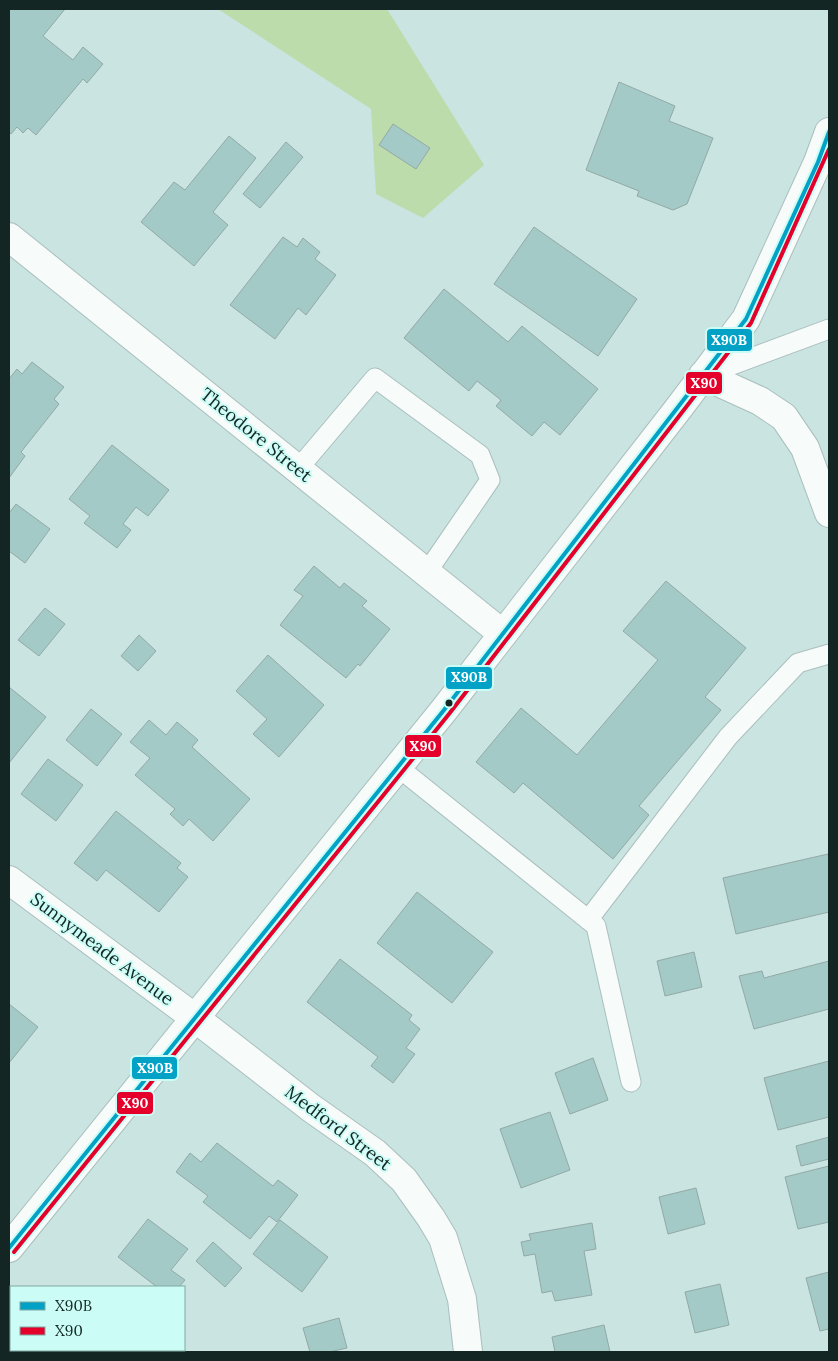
<svg xmlns="http://www.w3.org/2000/svg" width="838" height="1361" font-family="Lora,serif">
<rect width="100%" height="100%" fill="#c9e4e1"/>
<path fill="#bddcac" d="M 218,9 L 387,9 L 484,165 L 423,218 L 376,194 L 371,109 Z"/>
<path fill="#a3cac6" stroke="#93a9a6" d="M 9,9 L 65,9 L 43,36 L 73,60 L 83,47 L 103,64 L 87,83 L 83,79 L 36,135 L 28,128 L 23,133 L 17,127 L 11,134 L 9,132 Z
M 619,82 L 675,106 L 669,121 L 713,138 L 687,204 L 673,210 L 637,196 L 639,191 L 586,170 Z
M 393,124 L 430,148 L 416,169 L 379,145 Z
M 229,136 L 256,158 L 213,212 L 228,225 L 194,266 L 141,222 L 174,182 L 185,190 Z
M 286,142 L 303,157 L 260,208 L 243,194 Z
M 534,227 L 637,299 L 598,356 L 494,284 Z
M 283,237 L 297,247 L 303,238 L 320,252 L 315,259 L 336,275 L 306,315 L 298,308 L 275,339 L 230,305 Z
M 444,289 L 508,342 L 522,326 L 598,389 L 560,435 L 544,422 L 532,436 L 496,406 L 501,400 L 477,381 L 469,391 L 404,338 Z
M 32,362 L 64,387 L 54,399 L 59,404 L 21,452 L 25,456 L 9,478 L 9,379 L 17,369 L 22,374 Z
M 112,445 L 169,490 L 148,516 L 136,507 L 123,524 L 131,530 L 117,548 L 84,523 L 90,516 L 69,499 Z
M 16,504 L 50,529 L 25,563 L 9,551 L 9,513 Z
M 314,566 L 340,588 L 344,583 L 367,601 L 362,606 L 390,629 L 360,666 L 358,664 L 346,678 L 280,625 L 303,596 L 294,590 Z
M 666,581 L 746,648 L 705,697 L 721,710 L 639,806 L 649,815 L 613,859 L 523,783 L 514,793 L 476,762 L 521,708 L 577,755 L 658,660 L 623,631 Z
M 45,608 L 65,624 L 39,656 L 18,640 Z
M 139,635 L 156,651 L 138,671 L 121,656 Z
M 268,655 L 324,705 L 279,757 L 253,734 L 267,719 L 236,691 Z
M 9,687 L 46,717 L 9,763 Z
M 91,709 L 122,734 L 97,766 L 66,740 Z
M 149,720 L 166,735 L 177,722 L 198,740 L 192,747 L 250,799 L 213,841 L 189,819 L 183,826 L 170,814 L 175,809 L 135,775 L 150,758 L 130,742 Z
M 48,759 L 83,785 L 56,821 L 21,794 Z
M 116,811 L 181,863 L 177,868 L 188,877 L 159,912 L 106,870 L 97,881 L 74,863 Z
M 828,854 L 829,860 L 829,912 L 736,934 L 723,878 Z
M 417,892 L 493,952 L 452,1003 L 377,943 Z
M 694,952 L 702,987 L 665,996 L 657,961 Z
M 340,959 L 412,1015 L 409,1020 L 420,1029 L 406,1048 L 415,1054 L 393,1083 L 371,1066 L 378,1057 L 307,1002 Z
M 829,961 L 829,1009 L 754,1029 L 739,976 L 762,971 L 764,978 Z
M 9,1004 L 38,1027 L 9,1063 Z
M 593,1058 L 608,1100 L 570,1114 L 555,1073 Z
M 829,1061 L 829,1117 L 778,1130 L 764,1078 Z
M 550,1112 L 570,1170 L 521,1188 L 500,1129 Z
M 829,1137 L 829,1159 L 801,1166 L 796,1146 Z
M 217,1143 L 273,1186 L 278,1180 L 298,1195 L 277,1222 L 269,1216 L 250,1239 L 203,1202 L 208,1196 L 176,1172 L 190,1153 L 201,1162 Z
M 829,1166 L 829,1222 L 798,1229 L 785,1177 Z
M 696,1188 L 705,1224 L 668,1234 L 659,1197 Z
M 148,1219 L 188,1249 L 171,1270 L 185,1280 L 179,1287 L 157,1287 L 118,1257 Z
M 280,1220 L 328,1257 L 302,1292 L 253,1254 Z
M 592,1223 L 596,1249 L 584,1251 L 592,1295 L 555,1301 L 552,1291 L 542,1293 L 535,1254 L 524,1256 L 521,1242 L 531,1240 L 529,1234 Z
M 213,1242 L 242,1268 L 225,1287 L 196,1261 Z
M 829,1272 L 829,1329 L 820,1331 L 806,1278 Z
M 720,1284 L 729,1325 L 695,1333 L 685,1292 Z
M 339,1318 L 347,1348 L 329,1352 L 310,1352 L 303,1328 Z
M 604,1325 L 610,1352 L 555,1352 L 552,1337 Z
M 68,1350 L 148,1350 L 151,1352 L 71,1352 Z"/>
<g fill="none" stroke-linecap="round" stroke-linejoin="round">
<g stroke="#aabfbd" stroke-width="21">
<path id="service" d="M 705,375 L 829,329
M 298,469 L 375,378 L 480,455 L 490,480 L 427,572
M 398,767 L 596,926 L 631,1082
M 588,920 L 728,737 L 798,663 L 829,654"/>
</g>
<g stroke="#aabfbd" stroke-width="30">
<path id="minor" d="M 9,237 L 503,634
M 9,880 L 195,1018 L 311,1108 L 375,1153 L 404,1180 L 431,1218 L 443,1238 L 462,1299 L 468,1352"/>
</g>
<g stroke="#aabfbd" stroke-width="30">
<path id="secondary" d="M 703,375 L 760,401 L 784,417 L 805,448 L 829,513
M 9,1248 L 444,710 L 678,409 L 746,319 L 818,162 L 829,132"/>
</g>
<use href="#service" stroke="#f7fbfa" stroke-width="19"/>
<use href="#minor" stroke="#f7fbfa" stroke-width="28"/>
<use href="#secondary" stroke="#f7fbfa" stroke-width="28"/>
<g stroke="#cbfdf6" stroke-width="8">
<path id="bus-1" d="M 9,1248 L 444,710 L 746,319 L 818,162 L 829,132"/>
</g>
<g stroke="#cbfdf6" stroke-width="8">
<path id="bus-2" d="M 14,1252 L 449,714 L 751,323 L 829,149"/>
</g>
<use href="#bus-1" stroke="#01a2c6" stroke-width="4"/>
<use href="#bus-2" stroke="#e4002b" stroke-width="4"/>
</g>
<circle fill="#132624" stroke="#cbfdf6" stroke-width="2" cx="449" cy="703" r="4.5"/>
<g text-anchor="middle" stroke-width="4" stroke-linejoin="round" paint-order="stroke">
<g font-size="18" fill="#132624" stroke="#cbfdf6">
<text transform="translate(256 435) rotate(39)" y="6">Theodore Street</text>
<text transform="translate(102 949) rotate(37)" y="6">Sunnymeade Avenue</text>
<text transform="translate(338 1128) rotate(37)" y="6">Medford Street</text>
</g>
</g>
<g stroke="#cbfdf6" stroke-width="2">
<rect x="706" y="328" width="47" height="24" rx="5" fill="#01a2c6"/>
<rect x="685" y="371" width="38" height="24" rx="5" fill="#e4002b"/>
<rect x="445" y="666" width="48" height="24" rx="5" fill="#01a2c6"/>
<rect x="404" y="734" width="38" height="24" rx="5" fill="#e4002b"/>
<rect x="131" y="1056" width="47" height="24" rx="5" fill="#01a2c6"/>
<rect x="116" y="1091" width="38" height="24" rx="5" fill="#e4002b"/>
</g>
<g font-size="14" text-anchor="middle" font-weight="bold" fill="#fff">
<text x="729" y="345">X90B</text>
<text x="704" y="388">X90</text>
<text x="469" y="682">X90B</text>
<text x="423" y="751">X90</text>
<text x="155" y="1073">X90B</text>
<text x="135" y="1108">X90</text>
</g>
<rect width="838" height="1361" fill="none" stroke="#132624" stroke-width="20"/>
<rect x="10" y="1286" width="175" height="65" fill="#cbfdf6" stroke="#81a7a2"/>
<rect x="20" y="1302" width="25" height="8" fill="#01a2c6" stroke="#81a7a2"/>
<text x="55" y="1311" font-size="15" fill="#132624">X90B</text>
<rect x="20" y="1327" width="25" height="8" fill="#e4002b" stroke="#81a7a2"/>
<text x="55" y="1336" font-size="15" fill="#132624">X90</text>
</svg>
